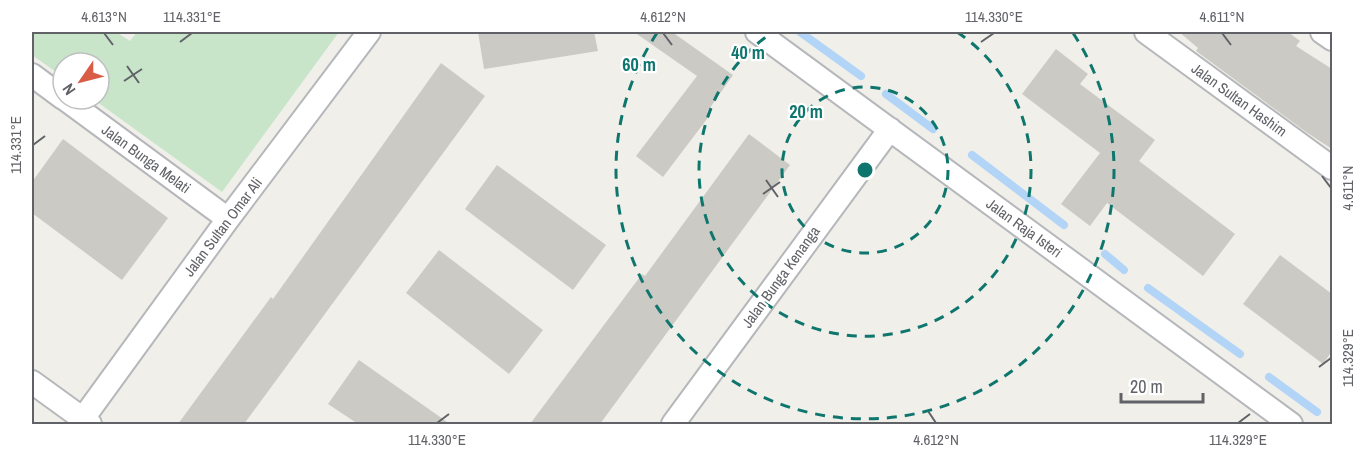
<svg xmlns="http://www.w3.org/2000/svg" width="1364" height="456" font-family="'Archivo Narrow',sans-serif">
<rect width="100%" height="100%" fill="#f0efe9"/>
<path fill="#c8e5ca" d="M 32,32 L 116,32 L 130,41 L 137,32 L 339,32 L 222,192 L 93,99 L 99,99 L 99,63 L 63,63 L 63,77 L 32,55 Z"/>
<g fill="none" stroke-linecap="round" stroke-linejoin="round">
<path stroke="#b1d4f7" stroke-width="8" d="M 800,32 L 861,76
M 886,94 L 933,129
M 972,155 L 1064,225
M 1105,254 L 1124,270
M 1148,288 L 1240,354
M 1269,377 L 1317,412"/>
</g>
<path fill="#cccac5" d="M 478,32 L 594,32 L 598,51 L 484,69 Z
M 634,32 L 672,32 L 733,75 L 707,112 L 710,115 L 663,177 L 636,156 L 697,76 Z
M 1179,32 L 1288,32 L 1300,41 L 1296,46 L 1332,69 L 1332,149 L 1306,132 L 1196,51 L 1198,48 Z
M 1056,49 L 1088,74 L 1080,84 L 1155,140 L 1139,161 L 1235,234 L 1203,276 L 1107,203 L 1090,226 L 1061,204 L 1100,153 L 1022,94 Z
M 441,63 L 485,96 L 244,424 L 178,424 L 271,297 L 273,299 Z
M 749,134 L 790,165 L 600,424 L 530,424 L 642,274 L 645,276 Z
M 63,139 L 168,218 L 122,280 L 32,213 L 32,182 Z
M 497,165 L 606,245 L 573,290 L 465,209 Z
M 439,250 L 543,330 L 509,374 L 406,293 Z
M 1280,255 L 1332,294 L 1332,351 L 1323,364 L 1243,304 Z
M 359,360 L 450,424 L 358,424 L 328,404 Z"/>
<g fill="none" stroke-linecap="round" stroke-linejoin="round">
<g stroke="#b5b7bb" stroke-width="26">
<path id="street" d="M 757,32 L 1291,424
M 1146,32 L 1332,168
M 1322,32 L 1332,39
M 32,75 L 63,98
M 65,99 L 228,219
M 32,382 L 90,424
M 79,424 L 228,219 L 369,32
M 673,424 L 890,129"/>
</g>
<use href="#street" stroke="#fff" stroke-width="22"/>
</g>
<path fill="none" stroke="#606267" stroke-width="2" d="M 104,33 L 113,45M 663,33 L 672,45M 1222,33 L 1231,45M 180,42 L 192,33M 981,42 L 994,33M 127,66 L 139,83M 124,81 L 142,69M 33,145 L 45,136M 1322,176 L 1331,188M 766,180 L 778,197M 763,194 L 780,182M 1319,367 L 1331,358M 928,411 L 936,423M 437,423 L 449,414M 1238,423 L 1250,414"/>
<g fill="none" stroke="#0f766e" stroke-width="3" stroke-dasharray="10 8">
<circle cx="865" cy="170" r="83"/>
<path d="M957 32A166 166 0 1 1 773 32"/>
<path d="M1073 33A249 249 0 1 1 657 33"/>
</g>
<g text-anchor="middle" stroke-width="4.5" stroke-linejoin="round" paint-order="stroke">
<g font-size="15" fill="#606267" stroke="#fff">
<text transform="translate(1239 100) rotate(36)" y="5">Jalan Sultan Hashim</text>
<text transform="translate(146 159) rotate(36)" y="5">Jalan Bunga Melati</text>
<text transform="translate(223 227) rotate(-53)" y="5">Jalan Sultan Omar Ali</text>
<text transform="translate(1024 228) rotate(36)" y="5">Jalan Raja Isteri</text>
<text transform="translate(781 277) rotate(-54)" y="5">Jalan Bunga Kenanga</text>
</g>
</g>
<circle cx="865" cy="170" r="9" fill="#0f766e" stroke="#fff" stroke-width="3"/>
<g font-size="18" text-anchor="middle" font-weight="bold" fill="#0f766e" stroke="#fff" stroke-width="4.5" stroke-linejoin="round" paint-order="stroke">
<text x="748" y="59">40 m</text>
<text x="639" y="71">60 m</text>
<text x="806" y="118">20 m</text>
</g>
<rect width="1364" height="456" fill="none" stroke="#ffffff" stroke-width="66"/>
<g transform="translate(81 81) rotate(235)"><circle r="28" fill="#ffffff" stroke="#bfc0c2" stroke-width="1.5"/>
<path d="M0-4.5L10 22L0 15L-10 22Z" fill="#d95c45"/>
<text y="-9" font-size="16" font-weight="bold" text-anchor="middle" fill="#606267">N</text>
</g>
<path d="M1121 393v9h82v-9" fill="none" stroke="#606267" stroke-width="3"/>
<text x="1130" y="393" font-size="18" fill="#606267" stroke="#ffffff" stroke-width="4.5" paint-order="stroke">20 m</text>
<rect x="33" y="33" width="1298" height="390" fill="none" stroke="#606267" stroke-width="2"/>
<g font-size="15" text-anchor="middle" fill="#606267">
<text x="104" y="22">4.613°N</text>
<text x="192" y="22">114.331°E</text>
<text x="663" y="22">4.612°N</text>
<text x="994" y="22">114.330°E</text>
<text x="1222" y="22">4.611°N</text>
<text transform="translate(16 145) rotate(-90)" y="5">114.331°E</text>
<text transform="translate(1348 188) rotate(-90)" y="5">4.611°N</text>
<text transform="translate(1348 358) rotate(-90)" y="5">114.329°E</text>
<text x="437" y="445">114.330°E</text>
<text x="936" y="445">4.612°N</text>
<text x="1238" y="445">114.329°E</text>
</g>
</svg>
